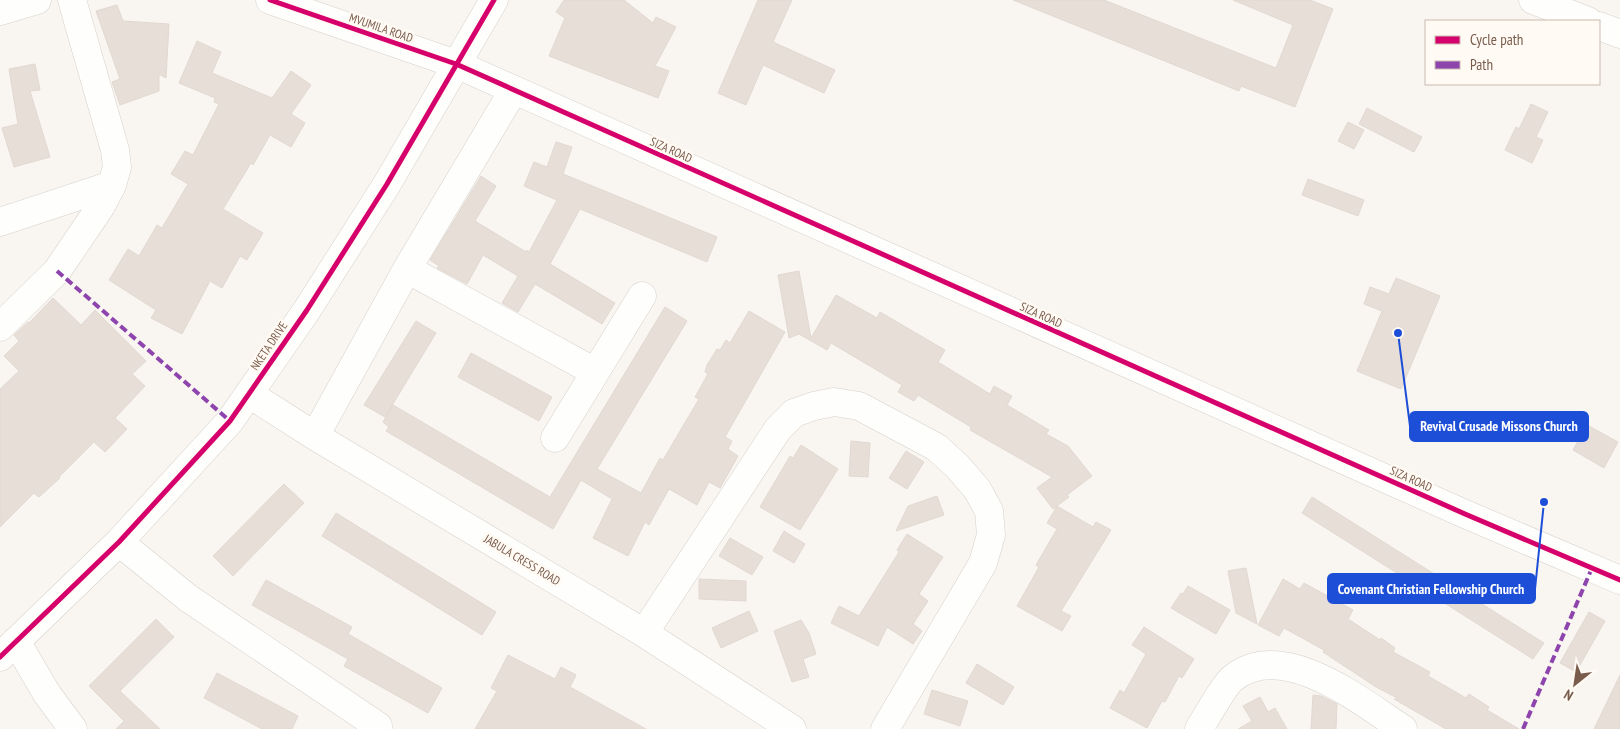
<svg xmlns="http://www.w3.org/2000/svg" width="1620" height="729" font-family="'PT Sans Narrow',sans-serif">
<rect width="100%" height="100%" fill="#f9f5f0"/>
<path fill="#e6ded7" stroke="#e2d8d2" d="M 564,0 L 624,0 L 653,23 L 656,17 L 676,27 L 655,66 L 669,71 L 658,98 L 549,56 L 565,18 L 556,12 Z
M 758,0 L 792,0 L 773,42 L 835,70 L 824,93 L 763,65 L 746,105 L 718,93 Z
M 1013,0 L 1104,0 L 1276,68 L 1293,25 L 1233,0 L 1310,0 L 1333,9 L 1295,107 L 1241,86 L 1239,91 Z
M 117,5 L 123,21 L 169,24 L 166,78 L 159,74 L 159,91 L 120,105 L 112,82 L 120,79 L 96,11 Z
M 197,41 L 221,52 L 212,73 L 272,98 L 291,71 L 311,85 L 291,114 L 305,123 L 291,147 L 270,135 L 253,165 L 251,163 L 223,209 L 263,233 L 247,260 L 240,256 L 222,288 L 210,281 L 182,334 L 151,318 L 156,310 L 109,280 L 128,249 L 139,256 L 157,225 L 162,228 L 188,184 L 171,174 L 185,151 L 193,155 L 219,104 L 214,102 L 215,98 L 179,83 Z
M 35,64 L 40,90 L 30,91 L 50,157 L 14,167 L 2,128 L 18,124 L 9,69 Z
M 1531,104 L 1548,112 L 1536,137 L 1543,140 L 1532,163 L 1505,150 L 1516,127 L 1519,129 Z
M 1367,108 L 1422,137 L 1414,152 L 1359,124 Z
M 1348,122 L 1364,130 L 1354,149 L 1338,141 Z
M 556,142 L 572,147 L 563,174 L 717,237 L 707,262 L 580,209 L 550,264 L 615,303 L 602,324 L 535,284 L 518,312 L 502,303 L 518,276 L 483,255 L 467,284 L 437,268 L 439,266 L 430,260 L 481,176 L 496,186 L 475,221 L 526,252 L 526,250 L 529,252 L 557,200 L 524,186 L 534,162 L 547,167 Z
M 1308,179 L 1364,200 L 1358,216 L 1302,195 Z
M 799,271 L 811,338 L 836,295 L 877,318 L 880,312 L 945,350 L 938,362 L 990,394 L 994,386 L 1012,396 L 1007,405 L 1049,430 L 1046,434 L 1068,446 L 1092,476 L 1067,495 L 1069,497 L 1053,509 L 1037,488 L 1052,477 L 970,430 L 971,427 L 918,395 L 914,401 L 898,392 L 902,385 L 831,343 L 827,350 L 799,334 L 789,338 L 778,275 Z
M 1396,278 L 1440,296 L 1401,389 L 1357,371 L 1382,311 L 1364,304 L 1370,287 L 1389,294 Z
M 53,298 L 81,325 L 95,310 L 146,361 L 132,374 L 145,386 L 115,418 L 127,429 L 105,452 L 94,442 L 59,477 L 60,478 L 39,497 L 34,493 L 0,527 L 0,389 L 19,371 L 4,356 L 19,341 L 14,335 L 28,322 L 29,323 Z
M 665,307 L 687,321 L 597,469 L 641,493 L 660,458 L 663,460 L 699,399 L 695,397 L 708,374 L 705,372 L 707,365 L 717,349 L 720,350 L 726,340 L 730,343 L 749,311 L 785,332 L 725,437 L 732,441 L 728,449 L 738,456 L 720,488 L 709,482 L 697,505 L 669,489 L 649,525 L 645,522 L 628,556 L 593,538 L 612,499 L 581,480 L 553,529 L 386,431 L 389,427 L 383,422 L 393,405 L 550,497 Z
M 416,321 L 436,333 L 385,417 L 364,405 Z
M 471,353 L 552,397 L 539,421 L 458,377 Z
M 1587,425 L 1618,442 L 1604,468 L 1573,450 Z
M 851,441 L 870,443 L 868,477 L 849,476 Z
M 801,445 L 838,469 L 800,530 L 760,507 L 790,456 L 793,458 Z
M 906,451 L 924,462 L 907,489 L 889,478 Z
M 284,484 L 304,503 L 233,576 L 213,556 Z
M 937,496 L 944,515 L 896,531 L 908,506 Z
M 1312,497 L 1544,643 L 1533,659 L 1302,513 Z
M 1057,506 L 1093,527 L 1096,522 L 1111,530 L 1061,611 L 1071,616 L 1062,631 L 1017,606 L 1039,567 L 1036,565 L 1057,529 L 1047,523 Z
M 336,513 L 496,612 L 482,635 L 322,536 Z
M 784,531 L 805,544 L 794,563 L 773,551 Z
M 907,534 L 943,557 L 919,594 L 928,601 L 913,624 L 922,631 L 913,644 L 887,627 L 878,646 L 831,623 L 839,606 L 859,616 L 899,552 L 897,550 Z
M 730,538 L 763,557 L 752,575 L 719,556 Z
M 1246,568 L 1257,624 L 1236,613 L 1228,571 Z
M 699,579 L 746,581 L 746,601 L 699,599 Z
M 1283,579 L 1300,589 L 1304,583 L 1353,610 L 1348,619 L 1380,640 L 1381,638 L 1395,648 L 1393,652 L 1430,672 L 1428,676 L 1466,698 L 1469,694 L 1489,707 L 1487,710 L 1519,729 L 1446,729 L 1394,699 L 1399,699 L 1376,687 L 1323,652 L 1324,650 L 1284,628 L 1279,636 L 1258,625 Z
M 266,580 L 352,627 L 348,634 L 442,688 L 428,713 L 344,666 L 348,659 L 252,605 Z
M 1188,586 L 1230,610 L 1216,634 L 1171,608 L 1181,593 L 1183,594 Z
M 749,611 L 758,631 L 721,648 L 712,628 Z
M 1589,612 L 1605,621 L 1576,672 L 1560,663 Z
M 156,619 L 174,637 L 120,691 L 160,729 L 116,729 L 124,721 L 89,686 Z
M 801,620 L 809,633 L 816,654 L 803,659 L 809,677 L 792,682 L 774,631 Z
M 1144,627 L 1194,659 L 1182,678 L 1179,676 L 1165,702 L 1162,701 L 1147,728 L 1110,708 L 1120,690 L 1124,693 L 1146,654 L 1132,645 Z
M 508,655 L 555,679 L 561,667 L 576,675 L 570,687 L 646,729 L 475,729 L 497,691 L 491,688 Z
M 977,664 L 1014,687 L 1003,705 L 966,683 Z
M 217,673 L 298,716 L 292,729 L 262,729 L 204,698 Z
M 1620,675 L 1620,729 L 1594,729 Z
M 932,690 L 968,701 L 960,726 L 924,714 Z
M 1313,695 L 1321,696 L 1337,704 L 1336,729 L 1311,729 Z
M 1260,697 L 1268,712 L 1275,708 L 1287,729 L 1238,729 L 1252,721 L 1243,706 Z"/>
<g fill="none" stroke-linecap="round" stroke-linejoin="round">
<g stroke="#d7d1cb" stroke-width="29">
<path id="minor" d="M 270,0 L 456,64 L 1465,514 L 1620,580
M 1533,0 L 1588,21
M 0,11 L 37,0
M 1599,26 L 1620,34
M 0,222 L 112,185
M 407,269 L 595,372
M 0,327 L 57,271 L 101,206 L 112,185 L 117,167 L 115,150 L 72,0
M 249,394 L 315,436 L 644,633 L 792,729
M 315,436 L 407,269 L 513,91
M 555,438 L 642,296
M 119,542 L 188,598 L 378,726
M 644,633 L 778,429 L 794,413 L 814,406 L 834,402 L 859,406 L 936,447 L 957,466 L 977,489 L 989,511 L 991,535 L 983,563 L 885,729
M 16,641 L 47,694 L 73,729
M 0,657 L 119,542 L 230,421 L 307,310 L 387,184 L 494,0
M 1199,729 C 1206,718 1224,685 1233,678 C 1283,638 1360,701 1403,729"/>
</g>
<use href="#minor" stroke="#fefefd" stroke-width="28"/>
<path stroke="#8e44ad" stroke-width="4" stroke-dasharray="8 4" stroke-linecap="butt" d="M 57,271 L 230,421
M 1523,729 L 1592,568"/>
<g stroke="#fffaf3" stroke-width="8">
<path id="cycleway" d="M 270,0 L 456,64 L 1465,514 L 1620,580
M 0,657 L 119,542 L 230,421 L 307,310 L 387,184 L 494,0"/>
</g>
<use href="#cycleway" stroke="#d6006c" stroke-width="5"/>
</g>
<g text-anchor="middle" stroke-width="5" stroke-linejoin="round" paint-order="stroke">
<g font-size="12" fill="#7a5c4d" stroke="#fffaf3">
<text transform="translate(381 28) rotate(19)" y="4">MVUMILA ROAD</text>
<text transform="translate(671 150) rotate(24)" y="4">SIZA ROAD</text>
<text transform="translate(1041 315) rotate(24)" y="4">SIZA ROAD</text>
<text transform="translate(269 346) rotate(-56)" y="4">NKETA DRIVE</text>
<text transform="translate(1411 479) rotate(24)" y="4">SIZA ROAD</text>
<text transform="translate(522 560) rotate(31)" y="4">JABULA CRESS ROAD</text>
</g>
</g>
<path fill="none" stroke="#1d4ed8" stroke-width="2" d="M1398 333L1410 426M1544 502L1535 589"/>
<g fill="#1d4ed8" stroke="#fffaf3" stroke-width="2">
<circle cx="1398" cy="333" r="5"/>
<circle cx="1544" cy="502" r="5"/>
</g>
<g fill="#1d4ed8" stroke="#1d4ed8" stroke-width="2">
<rect x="1410" y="412" width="178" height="29" rx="5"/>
<rect x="1328" y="574" width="207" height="29" rx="5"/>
</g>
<g font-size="14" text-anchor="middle" font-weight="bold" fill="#fff">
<text x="1499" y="431">Revival Crusade Missons Church</text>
<text x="1431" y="594">Covenant Christian Fellowship Church</text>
</g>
<rect x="1425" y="20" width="175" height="65" fill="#fffaf3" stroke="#cabbb1"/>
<rect x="1435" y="36" width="25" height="8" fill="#d6006c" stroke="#cabbb1"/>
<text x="1470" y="45" font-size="15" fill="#7a5c4d">Cycle path</text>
<rect x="1435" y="61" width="25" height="8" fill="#8e44ad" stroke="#cabbb1"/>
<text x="1470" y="70" font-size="15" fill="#7a5c4d">Path</text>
<g transform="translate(1575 684) rotate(210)" stroke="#fffaf3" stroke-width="4" paint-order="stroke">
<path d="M0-4L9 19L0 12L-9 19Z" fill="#7a5c4d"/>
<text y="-8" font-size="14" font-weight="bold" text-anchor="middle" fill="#7a5c4d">N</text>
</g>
</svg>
